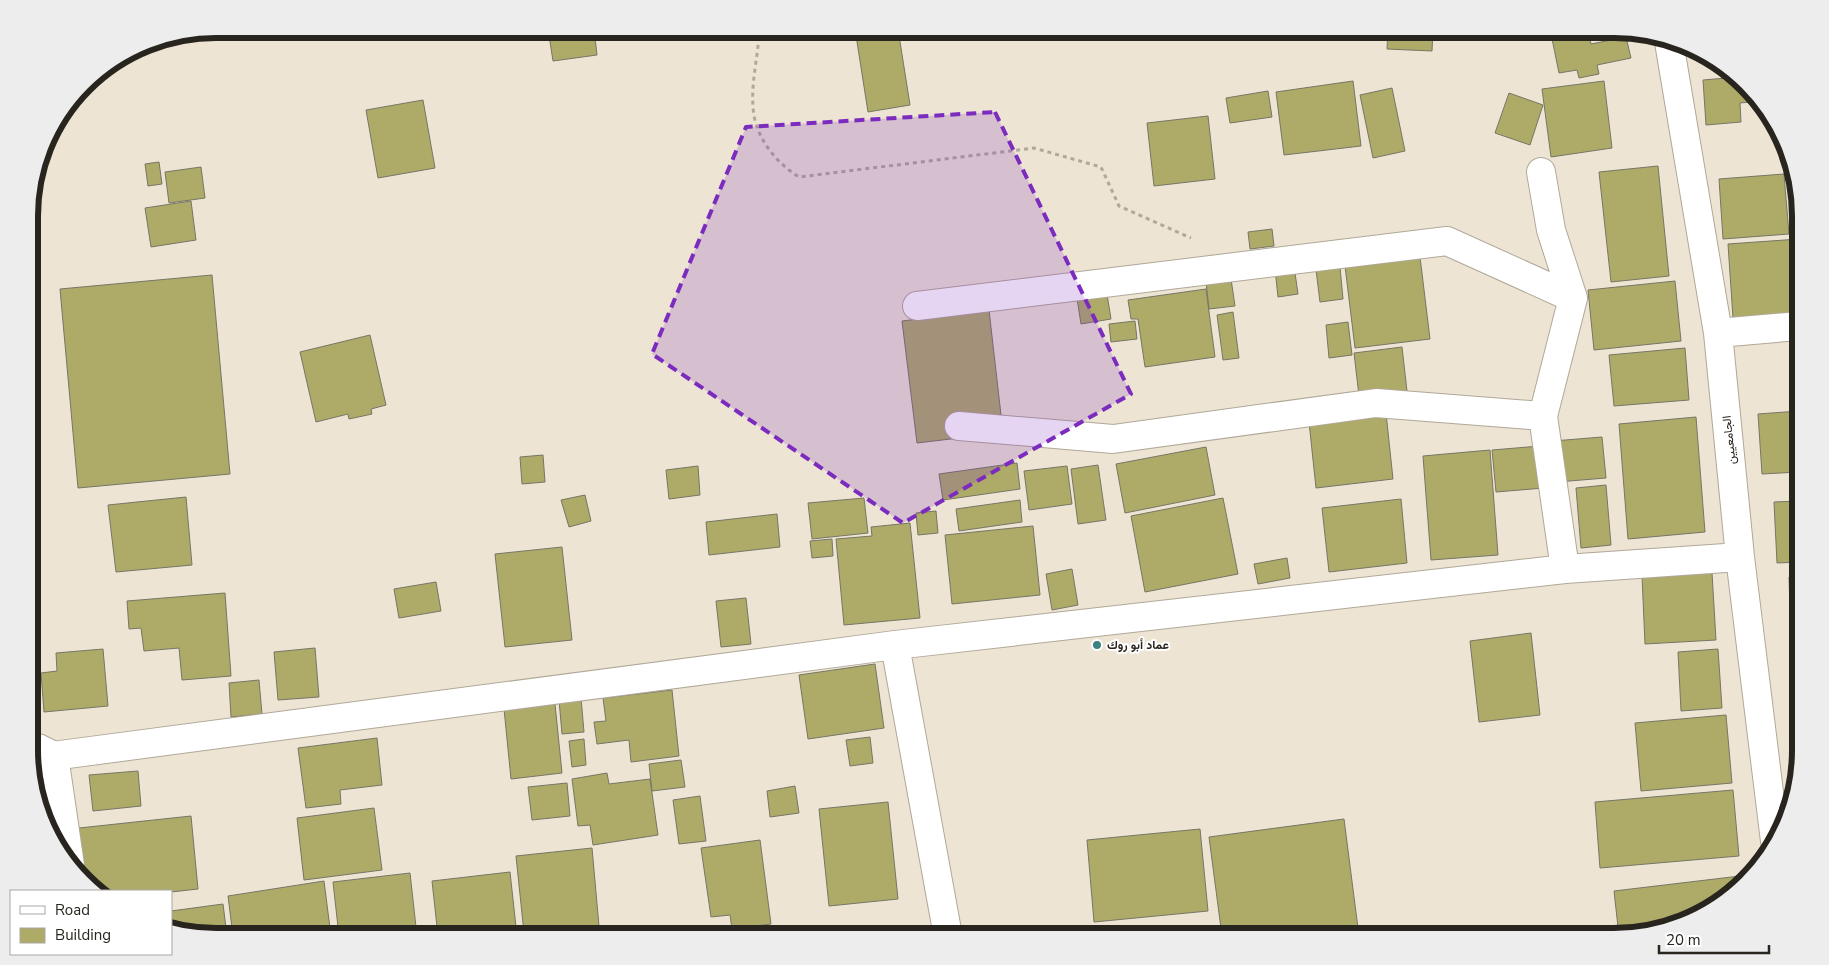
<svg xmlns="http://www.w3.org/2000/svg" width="1829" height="965" font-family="'Nunito Sans',Vazirmatn,sans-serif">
<rect width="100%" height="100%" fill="#ede4d3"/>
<path fill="#aeab68" stroke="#767666" d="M 351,29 L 386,29 L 352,34 Z
M 548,29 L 594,29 L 597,55 L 553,61 Z
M 855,29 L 898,29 L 910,105 L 868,112 Z
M 1388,29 L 1433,29 L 1432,51 L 1387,49 Z
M 1550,29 L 1588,29 L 1591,44 L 1626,37 L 1631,58 L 1597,65 L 1599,74 L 1579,78 L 1577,70 L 1559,73 Z
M 1738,77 L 1760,101 L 1740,103 L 1741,122 L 1706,125 L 1703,80 Z
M 1353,81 L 1361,146 L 1284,155 L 1276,92 Z
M 1604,81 L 1612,148 L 1551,157 L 1542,89 Z
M 1392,88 L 1405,151 L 1373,158 L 1360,95 Z
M 1268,91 L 1272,117 L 1230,123 L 1226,98 Z
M 1509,93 L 1543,105 L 1530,145 L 1495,133 Z
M 423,100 L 435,168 L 378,178 L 366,110 Z
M 1208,116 L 1215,179 L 1154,186 L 1147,123 Z
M 159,162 L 162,184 L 148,186 L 145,164 Z
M 1658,166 L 1669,276 L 1611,282 L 1599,172 Z
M 201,167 L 205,198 L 169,203 L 165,172 Z
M 1784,174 L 1789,234 L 1723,239 L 1719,179 Z
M 191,201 L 196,240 L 151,247 L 145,208 Z
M 1272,229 L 1274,246 L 1250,249 L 1248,232 Z
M 1799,239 L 1799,313 L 1733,318 L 1728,244 Z
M 1420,257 L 1430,339 L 1355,348 L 1345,266 Z
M 1294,266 L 1298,294 L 1278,297 L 1275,269 Z
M 1340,267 L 1343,299 L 1320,302 L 1316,270 Z
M 212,275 L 230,474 L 78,488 L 60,289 Z
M 1231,279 L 1235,306 L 1209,309 L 1206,282 Z
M 1675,281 L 1681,341 L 1594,350 L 1588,290 Z
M 1106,288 L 1111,319 L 1081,324 L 1076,292 Z
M 1206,289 L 1215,357 L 1145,367 L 1138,319 L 1131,319 L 1128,300 Z
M 989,310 L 1001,415 L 956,420 L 959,438 L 917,443 L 902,321 Z
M 1233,312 L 1239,358 L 1223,360 L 1217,315 Z
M 1135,321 L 1137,339 L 1111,342 L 1109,324 Z
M 1348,322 L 1352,355 L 1329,358 L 1326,325 Z
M 370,335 L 386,405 L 371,409 L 372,414 L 349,419 L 348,414 L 316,422 L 300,352 Z
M 1402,347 L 1407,391 L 1359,396 L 1354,353 Z
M 1685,348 L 1689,400 L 1614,406 L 1609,355 Z
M 1799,411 L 1799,472 L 1762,474 L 1758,414 Z
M 1386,413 L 1393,479 L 1316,488 L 1309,422 Z
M 1696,417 L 1705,532 L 1628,539 L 1619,424 Z
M 1602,437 L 1606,478 L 1557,482 L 1553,441 Z
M 1540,446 L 1544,488 L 1496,492 L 1492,450 Z
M 1206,447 L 1215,495 L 1125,513 L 1116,464 Z
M 1490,450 L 1498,555 L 1431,560 L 1423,456 Z
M 543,455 L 545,482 L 522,484 L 520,457 Z
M 1017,463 L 1020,489 L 943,500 L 939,474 Z
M 1098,465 L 1106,520 L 1078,524 L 1071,469 Z
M 698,466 L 700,495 L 669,499 L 666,470 Z
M 1067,466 L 1072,504 L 1029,510 L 1024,471 Z
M 1606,485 L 1611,545 L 1581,548 L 1576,488 Z
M 585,495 L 591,521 L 569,527 L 561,500 Z
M 186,497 L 192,565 L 116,572 L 108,505 Z
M 864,498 L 868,533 L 812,539 L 808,503 Z
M 1223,498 L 1238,574 L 1145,592 L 1131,516 Z
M 1401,499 L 1407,563 L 1329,572 L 1322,508 Z
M 1020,500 L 1022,522 L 959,531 L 956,509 Z
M 1800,501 L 1800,562 L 1777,563 L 1774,502 Z
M 936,511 L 938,533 L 918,535 L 916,513 Z
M 777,514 L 780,547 L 709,555 L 706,522 Z
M 910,523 L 920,618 L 844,625 L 836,539 L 872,536 L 871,527 Z
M 1033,526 L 1040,595 L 952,604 L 945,535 Z
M 832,539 L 833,556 L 812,558 L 810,541 Z
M 562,547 L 572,640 L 505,647 L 495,554 Z
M 1287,558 L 1290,578 L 1258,584 L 1254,564 Z
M 1072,569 L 1078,605 L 1052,610 L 1046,574 Z
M 1712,573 L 1716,640 L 1645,644 L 1642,576 Z
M 1789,577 L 1800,577 L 1800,672 L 1792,673 Z
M 436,582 L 441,611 L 399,618 L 394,589 Z
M 225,593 L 231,676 L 182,680 L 179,648 L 144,651 L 141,628 L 129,629 L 127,601 Z
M 746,598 L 751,644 L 721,647 L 716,601 Z
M 1531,633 L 1540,715 L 1479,722 L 1470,641 Z
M 315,648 L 319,697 L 278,700 L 274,652 Z
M 103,649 L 108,706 L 44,712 L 41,673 L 57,671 L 56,653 Z
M 1718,649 L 1722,708 L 1681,711 L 1678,652 Z
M 875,664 L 884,728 L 808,739 L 799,675 Z
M 259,680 L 262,714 L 231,717 L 229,683 Z
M 672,690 L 679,756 L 631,762 L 629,740 L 597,744 L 594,722 L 606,721 L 603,698 Z
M 581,698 L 584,732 L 562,734 L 559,700 Z
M 555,704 L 562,773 L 511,779 L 504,709 Z
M 1726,715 L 1732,783 L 1641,791 L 1635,723 Z
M 870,737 L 873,763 L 850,766 L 846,740 Z
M 377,738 L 382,785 L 340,790 L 341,804 L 306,808 L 298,748 Z
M 584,739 L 586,765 L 572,767 L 569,741 Z
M 681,760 L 685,787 L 652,791 L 649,764 Z
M 138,771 L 141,806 L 93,811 L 89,775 Z
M 607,773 L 609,784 L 650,779 L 658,835 L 593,845 L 590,825 L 578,826 L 572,779 Z
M 567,783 L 570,816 L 532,820 L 528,787 Z
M 795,786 L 799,813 L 770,817 L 767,791 Z
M 1733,790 L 1739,856 L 1600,868 L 1595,802 Z
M 700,796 L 706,841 L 679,844 L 673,800 Z
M 888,802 L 898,899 L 829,906 L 819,809 Z
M 374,808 L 382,870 L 304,880 L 297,818 Z
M 191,816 L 198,889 L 171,892 L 102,891 L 84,877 L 79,828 Z
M 1344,819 L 1359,936 L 1222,936 L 1209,837 Z
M 1200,829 L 1208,911 L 1094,922 L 1087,840 Z
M 760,840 L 771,924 L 732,929 L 730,915 L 711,917 L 701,848 Z
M 592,848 L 599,926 L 524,933 L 516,856 Z
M 510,872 L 517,936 L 438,936 L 432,881 Z
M 410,873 L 417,936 L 339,936 L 333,882 Z
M 1740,876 L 1741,884 L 1717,905 L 1673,926 L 1619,936 L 1614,891 Z
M 324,881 L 331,936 L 233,936 L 228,896 Z
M 223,904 L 227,936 L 216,936 L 171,926 L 171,911 Z"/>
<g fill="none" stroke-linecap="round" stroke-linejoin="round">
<g stroke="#b0a898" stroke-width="30">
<path id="minor" d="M 1669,42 L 1718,333 L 1740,557 L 1775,841
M 1541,172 L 1551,230 L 1573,298 L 1543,416 L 1565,569
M 917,306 L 1447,241 L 1573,298
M 1718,333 L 1799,326
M 959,426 L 1113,439 L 1376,403 L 1543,416
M 895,645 L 948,936
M 38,748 L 54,756 L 70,865
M 30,759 L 895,645 L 1565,569 L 1740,557"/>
</g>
<path stroke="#b0a89b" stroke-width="3" stroke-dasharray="4 4" stroke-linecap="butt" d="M 759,29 C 759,54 751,80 753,106 C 754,136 775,162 799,177 L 1034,148 L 1101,167 L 1119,206 L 1191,238"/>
<use href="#minor" stroke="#fff" stroke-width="28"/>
</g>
<path fill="#7b2cbf" fill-opacity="0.2" stroke="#7b2cbf" stroke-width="4" stroke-dasharray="10 6" stroke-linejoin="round" d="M 995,112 L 1131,394 L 903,523 L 652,354 L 746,127 Z"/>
<circle fill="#3c8482" stroke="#fff" stroke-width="2" cx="1097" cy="645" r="5"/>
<g text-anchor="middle" stroke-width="4" stroke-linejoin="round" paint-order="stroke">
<g font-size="12" fill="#28241e" stroke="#fff">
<text transform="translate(1729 440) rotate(-96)" y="4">الجامعيين</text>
</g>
<g font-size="12" font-weight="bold" fill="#28241e" stroke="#fff" text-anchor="start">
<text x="1107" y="649">عماد أبو روك</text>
</g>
</g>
<path d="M0 0H1829V965H0ZM216 38H1614A178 178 0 0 1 1792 216V750A178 178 0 0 1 1614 928H216A178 178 0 0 1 38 750V216A178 178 0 0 1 216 38Z" fill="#eeeded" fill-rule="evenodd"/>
<path fill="none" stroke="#28241e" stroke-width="6" d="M216 38H1614A178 178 0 0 1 1792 216V750A178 178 0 0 1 1614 928H216A178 178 0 0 1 38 750V216A178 178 0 0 1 216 38Z"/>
<rect x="10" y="890" width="162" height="65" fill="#ffffff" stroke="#a9a7a5"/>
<rect x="20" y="906" width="25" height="8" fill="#ffffff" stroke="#a9a7a5"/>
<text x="55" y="915" font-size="15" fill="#28241e">Road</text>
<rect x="20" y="928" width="25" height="15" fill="#aeab68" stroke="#a9a7a5"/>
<text x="55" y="940" font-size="15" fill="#28241e">Building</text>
<path d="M1659 945v8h110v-8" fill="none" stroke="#28241e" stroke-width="2.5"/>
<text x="1666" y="945" font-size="15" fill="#28241e" stroke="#ffffff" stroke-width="4" paint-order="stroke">20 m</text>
</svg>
